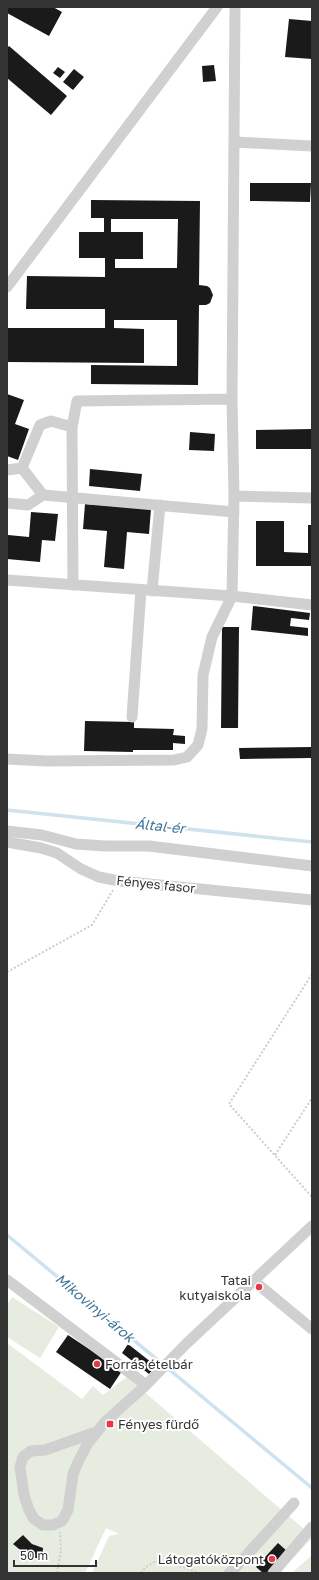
<svg xmlns="http://www.w3.org/2000/svg" width="319" height="1580" font-family="'Golos Text',sans-serif">
<rect width="100%" height="100%" fill="#fff"/>
<path fill="#e6ecdf" d="M 12,1297 L 59,1327 L 40,1358 L 7,1337 L 7,1305 Z
M 7,1343 L 82,1399 L 93,1386 L 103,1395 L 127,1377 L 312,1536 L 312,1538 L 279,1573 L 92,1573 L 109,1536 L 119,1534 L 106,1528 L 86,1571 L 81,1573 L 7,1573 Z
M 312,1555 L 312,1573 L 292,1573 Z"/>
<g fill="none" stroke-linecap="round" stroke-linejoin="round">
<path stroke="#cfe2ee" stroke-width="3.5" d="M 7,810 L 312,842
M 7,1235 L 312,1488"/>
</g>
<path fill="#1a1a1a" fill-rule="evenodd" d="M 7,7 L 53,7 L 62,12 L 49,36 L 7,13 Z
M 289,19 L 312,21 L 312,59 L 285,57 Z
M 9,46 L 67,96 L 51,115 L 7,78 L 7,48 Z
M 214,65 L 216,81 L 203,82 L 202,66 Z
M 58,67 L 65,72 L 60,78 L 53,73 Z
M 74,69 L 84,77 L 73,90 L 63,82 Z
M 250,183 L 311,183 L 310,202 L 250,201 Z
M 91,200 L 200,201 L 199,285 L 207,286 L 210,288 L 213,295 L 210,303 L 206,305 L 199,305 L 198,385 L 91,384 L 91,365 L 177,366 L 177,320 L 114,320 L 114,328 L 144,329 L 144,363 L 7,362 L 7,328 L 105,328 L 105,309 L 26,309 L 27,276 L 105,277 L 105,258 L 79,258 L 79,232 L 104,232 L 104,218 L 91,218 ZM 111,219 L 178,219 L 177,268 L 115,268 L 115,259 L 143,259 L 143,232 L 111,232 Z
M 7,394 L 24,400 L 15,424 L 29,429 L 18,460 L 7,456 Z
M 312,429 L 312,449 L 256,449 L 256,430 Z
M 190,432 L 215,434 L 214,451 L 189,450 Z
M 90,469 L 142,474 L 140,491 L 89,486 Z
M 85,504 L 151,509 L 149,534 L 127,532 L 124,569 L 104,567 L 107,531 L 83,529 Z
M 31,512 L 58,514 L 55,541 L 42,540 L 40,562 L 7,559 L 8,535 L 29,537 Z
M 256,521 L 284,521 L 284,552 L 308,553 L 308,525 L 312,525 L 312,566 L 256,566 Z
M 253,606 L 310,613 L 309,620 L 291,618 L 290,626 L 308,628 L 308,636 L 251,630 Z
M 222,627 L 239,627 L 238,728 L 221,728 Z
M 85,721 L 134,722 L 134,728 L 174,729 L 173,735 L 185,736 L 185,744 L 173,743 L 173,750 L 133,750 L 133,752 L 84,751 Z
M 312,747 L 312,758 L 240,759 L 239,748 Z
M 68,1335 L 122,1371 L 110,1389 L 56,1352 Z
M 128,1344 L 156,1366 L 149,1374 L 122,1353 Z
M 23,1535 L 32,1544 L 43,1548 L 42,1559 L 31,1557 L 24,1553 L 13,1544 Z
M 278,1543 L 288,1552 L 269,1573 L 263,1573 L 256,1567 Z"/>
<g fill="none" stroke-linecap="round" stroke-linejoin="round">
<path stroke="#cdcdcd" stroke-width="2" stroke-dasharray="2 2" stroke-linecap="butt" d="M 7,972 L 92,925 L 113,890
M 312,974 L 229,1104 L 312,1197
M 275,1155 L 312,1098
M 57,1573 L 61,1551 L 60,1532
M 141,1573 C 146,1566 153,1561 162,1560 L 200,1573"/>
<path stroke="#d0d0d0" stroke-width="11" d="M 234,142 L 312,146
M 7,287 L 217,7
M 72,427 L 73,585
M 22,468 L 40,425 L 51,421 L 72,427 L 77,401 L 232,399
M 7,470 L 22,468
M 43,495 L 234,512
M 234,496 L 312,498
M 7,503 L 28,505 L 43,495 L 22,468
M 7,580 L 232,596 L 312,605
M 152,591 L 160,505
M 132,717 L 141,590
M 7,759 L 46,761 L 174,760 L 187,757 L 198,745 L 202,729 L 203,675 L 212,637 L 232,596 L 234,496 L 232,399 L 235,7
M 7,831 L 42,835 L 76,844 L 105,846 L 149,846 L 312,866
M 7,842 L 41,848 L 57,853 L 81,869 L 99,877 L 119,881 L 312,900
M 7,1280 L 146,1385
M 254,1281 L 312,1329
M 96,1432 L 45,1450 L 31,1451 L 23,1457 L 20,1467 L 24,1495 L 29,1510 L 34,1519 L 43,1525 L 53,1525 L 62,1521 L 68,1510 L 73,1474 L 79,1460 L 88,1443 L 105,1422 L 146,1385 L 186,1344 L 312,1226
M 229,1573 L 234,1569 L 294,1503
M 273,1573 L 312,1527"/>
</g>
<g fill="#e63946" stroke="#fff" stroke-width="1.5">
<circle cx="259" cy="1287" r="4"/>
<circle cx="97" cy="1364" r="4"/>
<rect x="106" y="1420" width="8" height="8" rx="2"/>
<circle cx="272" cy="1559" r="4"/>
</g>
<g text-anchor="middle" stroke-width="4" stroke-linejoin="round" paint-order="stroke">
<g font-size="13" fill="#333" stroke="#fff">
<text transform="translate(156 884) rotate(6)" y="5">Fényes fasor</text>
</g>
<g font-size="13" fill="#333" stroke="#fff" text-anchor="end">
<text x="251" y="1285">Tatai<tspan x="251" dy="15">kutyaiskola</tspan></text>
<text x="105" y="1369" text-anchor="start">Forrás ételbár</text>
<text x="118" y="1429" text-anchor="start">Fényes fürdő</text>
<text x="264" y="1564">Látogatóközpont</text>
</g>
<g font-size="14" font-style="italic" fill="#3f7597" stroke="#fff">
<text transform="translate(160 826) rotate(6)" y="5">Által-ér</text>
<text transform="translate(95 1308) rotate(40)" y="5">Mikovinyi-árok</text>
</g>
</g>
<rect width="319" height="1580" fill="none" stroke="#333333" stroke-width="16"/>
<path d="M14 1560v6h82v-6" fill="none" stroke="#333333" stroke-width="2"/>
<text x="20" y="1560" font-size="12" fill="#333333" stroke="#ffffff" stroke-width="3" paint-order="stroke">50 m</text>
</svg>
